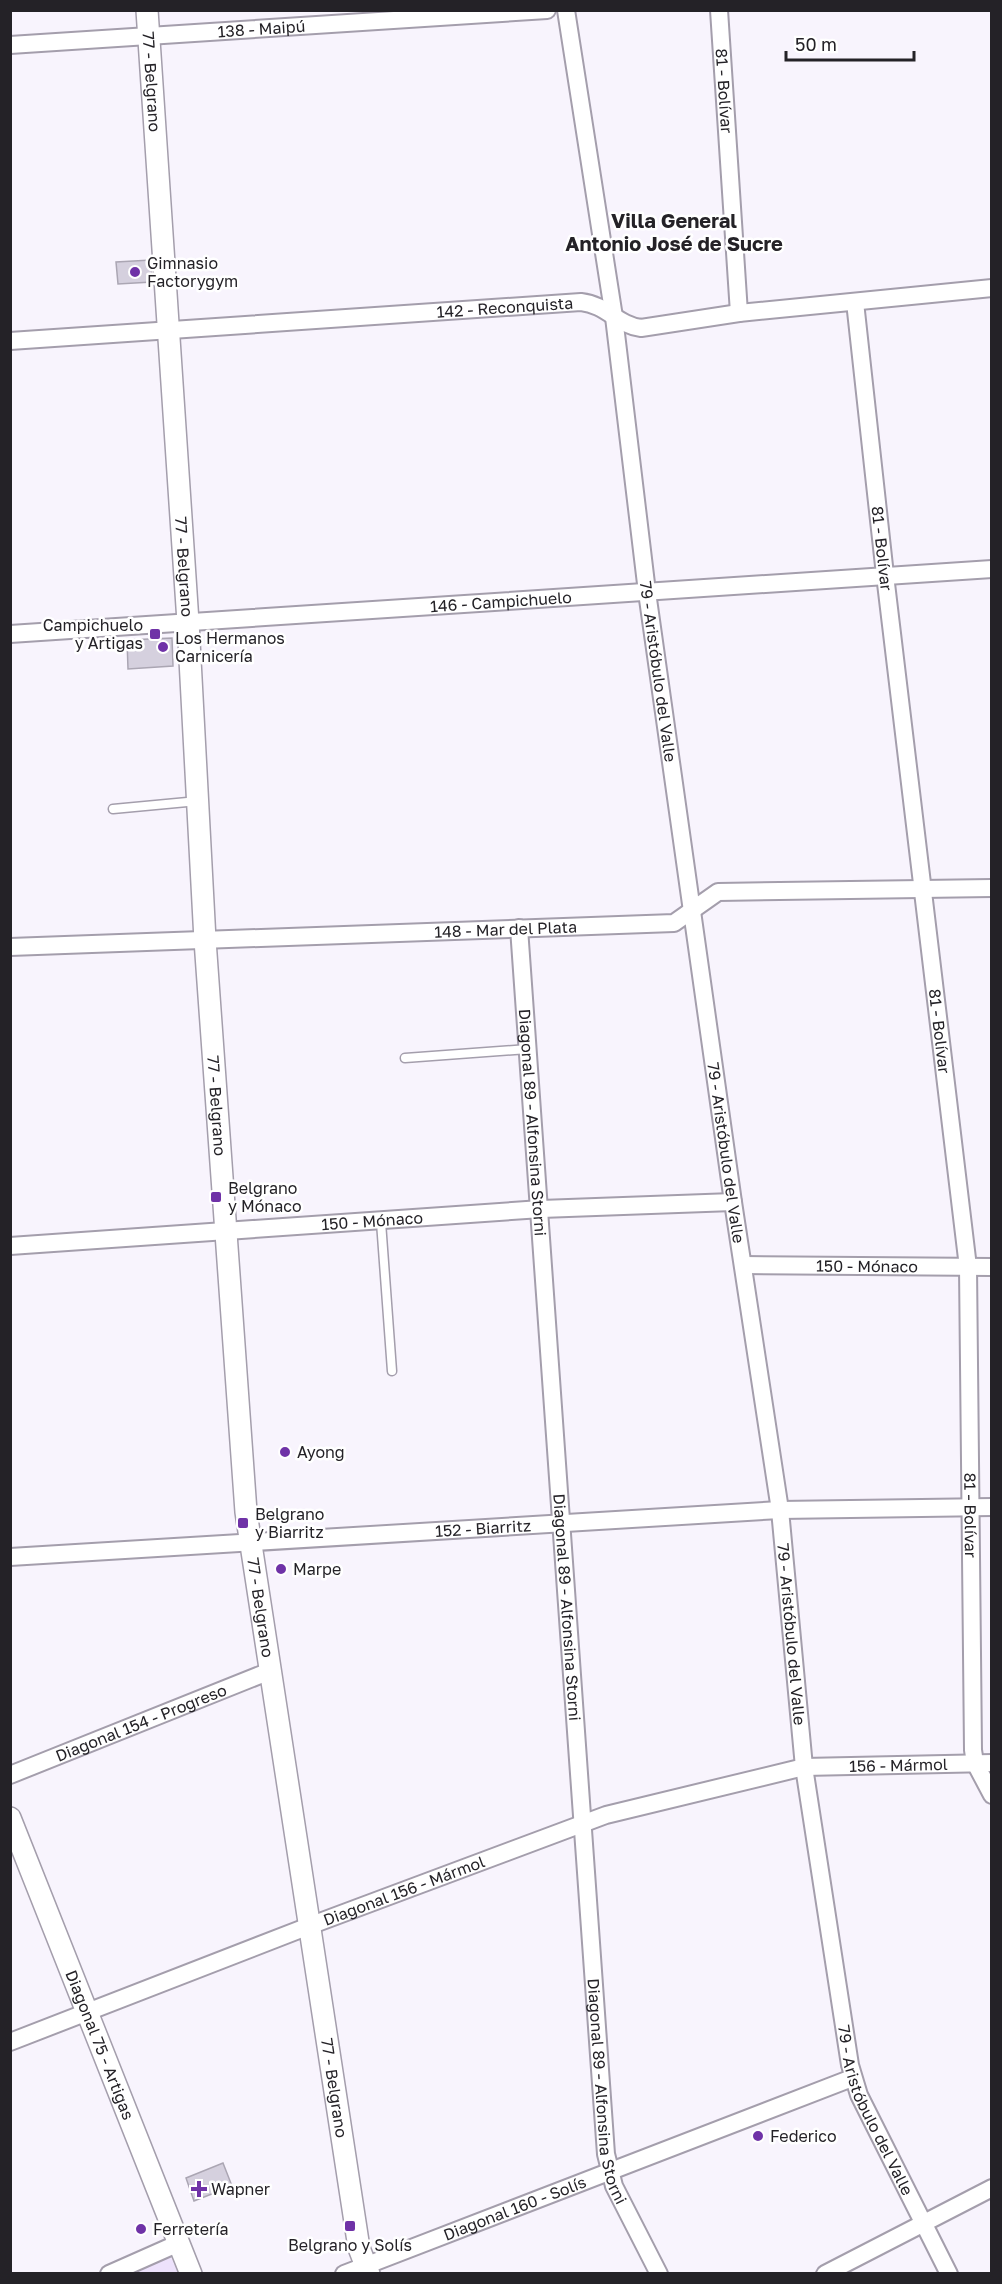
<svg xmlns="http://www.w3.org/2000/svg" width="1002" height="2284" font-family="'Golos Text',sans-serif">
<rect width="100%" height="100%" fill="#f8f4fd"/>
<path fill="#ede2fc" d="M 170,2255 L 178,2273 L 126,2274 Z"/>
<path fill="#d5d0de" stroke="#aba6b3" stroke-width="1.5" d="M 151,260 L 152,282 L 118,284 L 116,262 Z
M 172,638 L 173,666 L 128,669 L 127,640 Z
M 223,2163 L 232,2186 L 194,2201 L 186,2178 Z"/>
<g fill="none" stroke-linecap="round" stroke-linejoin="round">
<g stroke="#a49eac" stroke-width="11">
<path id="service" d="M 113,809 L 198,801
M 405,1058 L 528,1049
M 381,1222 L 392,1371"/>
</g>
<g stroke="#a49eac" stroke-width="20">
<g id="minor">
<path id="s1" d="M 566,10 L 614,317 L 647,592 L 733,1202 L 780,1510 L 804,1767 L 850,2065 L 859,2095 L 949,2274"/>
<path id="s2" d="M 719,10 L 739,313"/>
<path id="s3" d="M 10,45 L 547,10"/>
<path id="s4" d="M 855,302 L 885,575 L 968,1267 L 973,1750 L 975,1763 L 992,1795"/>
<path id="s5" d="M 10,341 L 581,302 C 607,305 617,325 641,328 L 739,313 L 992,288"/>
<path id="s6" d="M 10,634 L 992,569"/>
<path id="s7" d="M 519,928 L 606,2154 L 614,2186 L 659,2274"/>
<path id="s8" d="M 10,947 L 674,923 L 718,892 L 992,888"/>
<path id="s9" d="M 10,1246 L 541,1209 L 733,1202"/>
<path id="s10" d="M 743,1265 L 992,1267"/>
<path id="s11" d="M 10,1557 L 780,1510 L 992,1507"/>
<path id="s12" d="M 10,1775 L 270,1671"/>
<path id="s13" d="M 10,2042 L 309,1926 L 606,1815 L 804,1767 L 992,1763"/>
<path d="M 109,2274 L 179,2243"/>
<path id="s14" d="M 344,2274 L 852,2078"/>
<path d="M 825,2274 L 992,2188"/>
</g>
</g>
<g stroke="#a49eac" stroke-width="24">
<g id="tertiary">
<path id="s15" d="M 147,10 L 188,622 L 205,940 L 246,1512 L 359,2248 L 369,2274"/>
<path id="s16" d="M 10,1818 L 191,2274"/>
</g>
</g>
<use href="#service" stroke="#fff" stroke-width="8"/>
<use href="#minor" stroke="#fff" stroke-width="16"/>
<use href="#tertiary" stroke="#fff" stroke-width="21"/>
</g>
<g fill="#6f32a7" stroke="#fff" stroke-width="2">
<circle cx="135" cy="272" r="6"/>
<rect x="149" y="628" width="12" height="12" rx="3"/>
<circle cx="163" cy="647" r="6"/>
<rect x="210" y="1191" width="12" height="12" rx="3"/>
<circle cx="285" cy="1452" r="6"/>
<rect x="237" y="1517" width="12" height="12" rx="3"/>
<circle cx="281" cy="1569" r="6"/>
<circle cx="758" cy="2136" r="6"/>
<path d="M196 2180h6v6h6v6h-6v6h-6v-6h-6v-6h6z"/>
<rect x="344" y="2220" width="12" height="12" rx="3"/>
<circle cx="141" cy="2229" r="6"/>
</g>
<g text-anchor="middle" stroke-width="5" stroke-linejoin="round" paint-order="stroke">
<g font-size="16" fill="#242227" stroke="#fff">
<text dy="6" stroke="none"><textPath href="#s3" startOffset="252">138 - Maipú</textPath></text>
<text dy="6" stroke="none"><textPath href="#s15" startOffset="72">77 - Belgrano</textPath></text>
<text dy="6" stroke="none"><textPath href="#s2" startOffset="81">81 - Bolívar</textPath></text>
<text dy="6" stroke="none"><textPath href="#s5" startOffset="496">142 - Reconquista</textPath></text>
<text dy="6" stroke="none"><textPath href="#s4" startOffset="248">81 - Bolívar</textPath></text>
<text dy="6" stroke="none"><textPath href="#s15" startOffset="558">77 - Belgrano</textPath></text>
<text dy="6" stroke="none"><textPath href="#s6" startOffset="492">146 - Campichuelo</textPath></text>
<text dy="6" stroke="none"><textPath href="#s1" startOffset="668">79 - Aristóbulo del Valle</textPath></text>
<text dy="6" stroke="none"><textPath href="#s8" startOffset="496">148 - Mar del Plata</textPath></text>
<text dy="6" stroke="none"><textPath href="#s4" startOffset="734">81 - Bolívar</textPath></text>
<text dy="6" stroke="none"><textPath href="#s15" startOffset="1098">77 - Belgrano</textPath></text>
<text dy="6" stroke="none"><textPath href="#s7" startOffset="195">Diagonal 89 - Alfonsina Storni</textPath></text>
<text dy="6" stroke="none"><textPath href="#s1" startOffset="1154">79 - Aristóbulo del Valle</textPath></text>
<text dy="6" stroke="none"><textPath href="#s9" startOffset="363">150 - Mónaco</textPath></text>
<text dy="6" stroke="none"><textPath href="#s10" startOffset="124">150 - Mónaco</textPath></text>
<text dy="6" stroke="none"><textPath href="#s4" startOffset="1220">81 - Bolívar</textPath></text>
<text dy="6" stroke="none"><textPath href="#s11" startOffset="474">152 - Biarritz</textPath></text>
<text dy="6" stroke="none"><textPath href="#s7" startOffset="681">Diagonal 89 - Alfonsina Storni</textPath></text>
<text dy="6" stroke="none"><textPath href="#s15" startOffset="1602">77 - Belgrano</textPath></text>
<text dy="6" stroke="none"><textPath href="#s1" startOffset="1640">79 - Aristóbulo del Valle</textPath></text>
<text dy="6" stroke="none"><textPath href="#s12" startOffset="141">Diagonal 154 - Progreso</textPath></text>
<text dy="6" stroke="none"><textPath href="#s13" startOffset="936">156 - Mármol</textPath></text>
<text dy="6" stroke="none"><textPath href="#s13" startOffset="422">Diagonal 156 - Mármol</textPath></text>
<text dy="6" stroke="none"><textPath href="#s16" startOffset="244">Diagonal 75 - Artigas</textPath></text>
<text dy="6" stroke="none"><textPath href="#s15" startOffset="2088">77 - Belgrano</textPath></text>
<text dy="6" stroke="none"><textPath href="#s7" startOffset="1167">Diagonal 89 - Alfonsina Storni</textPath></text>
<text dy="6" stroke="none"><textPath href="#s1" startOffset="2126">79 - Aristóbulo del Valle</textPath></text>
<text dy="6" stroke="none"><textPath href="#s14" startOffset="183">Diagonal 160 - Solís</textPath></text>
</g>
<g font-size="16" fill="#242227" stroke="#fff" text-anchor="start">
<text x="147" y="269">Gimnasio<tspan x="147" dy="18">Factorygym</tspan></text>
<text x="143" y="631" text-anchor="end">Campichuelo<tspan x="143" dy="18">y Artigas</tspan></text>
<text x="175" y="644">Los Hermanos<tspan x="175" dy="18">Carnicería</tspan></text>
<text x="228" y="1194">Belgrano<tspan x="228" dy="18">y Mónaco</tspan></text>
<text x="297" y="1458">Ayong</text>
<text x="255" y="1520">Belgrano<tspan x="255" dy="18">y Biarritz</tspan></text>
<text x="293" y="1575">Marpe</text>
<text x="770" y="2142">Federico</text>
<text x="211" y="2195">Wapner</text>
<text x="153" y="2235">Ferretería</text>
<text x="350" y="2251" text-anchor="middle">Belgrano y Solís</text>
</g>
<g font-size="20" font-weight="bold" fill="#242227" stroke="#fff">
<text x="674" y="228">Villa General<tspan x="674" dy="23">Antonio José de Sucre</tspan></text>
</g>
</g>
<rect width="1002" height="2284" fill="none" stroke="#242227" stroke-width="24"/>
<path d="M786 51v9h128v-9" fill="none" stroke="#242227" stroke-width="3"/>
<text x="795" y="51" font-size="18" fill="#242227" stroke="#ffffff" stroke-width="4.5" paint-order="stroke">50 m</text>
</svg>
